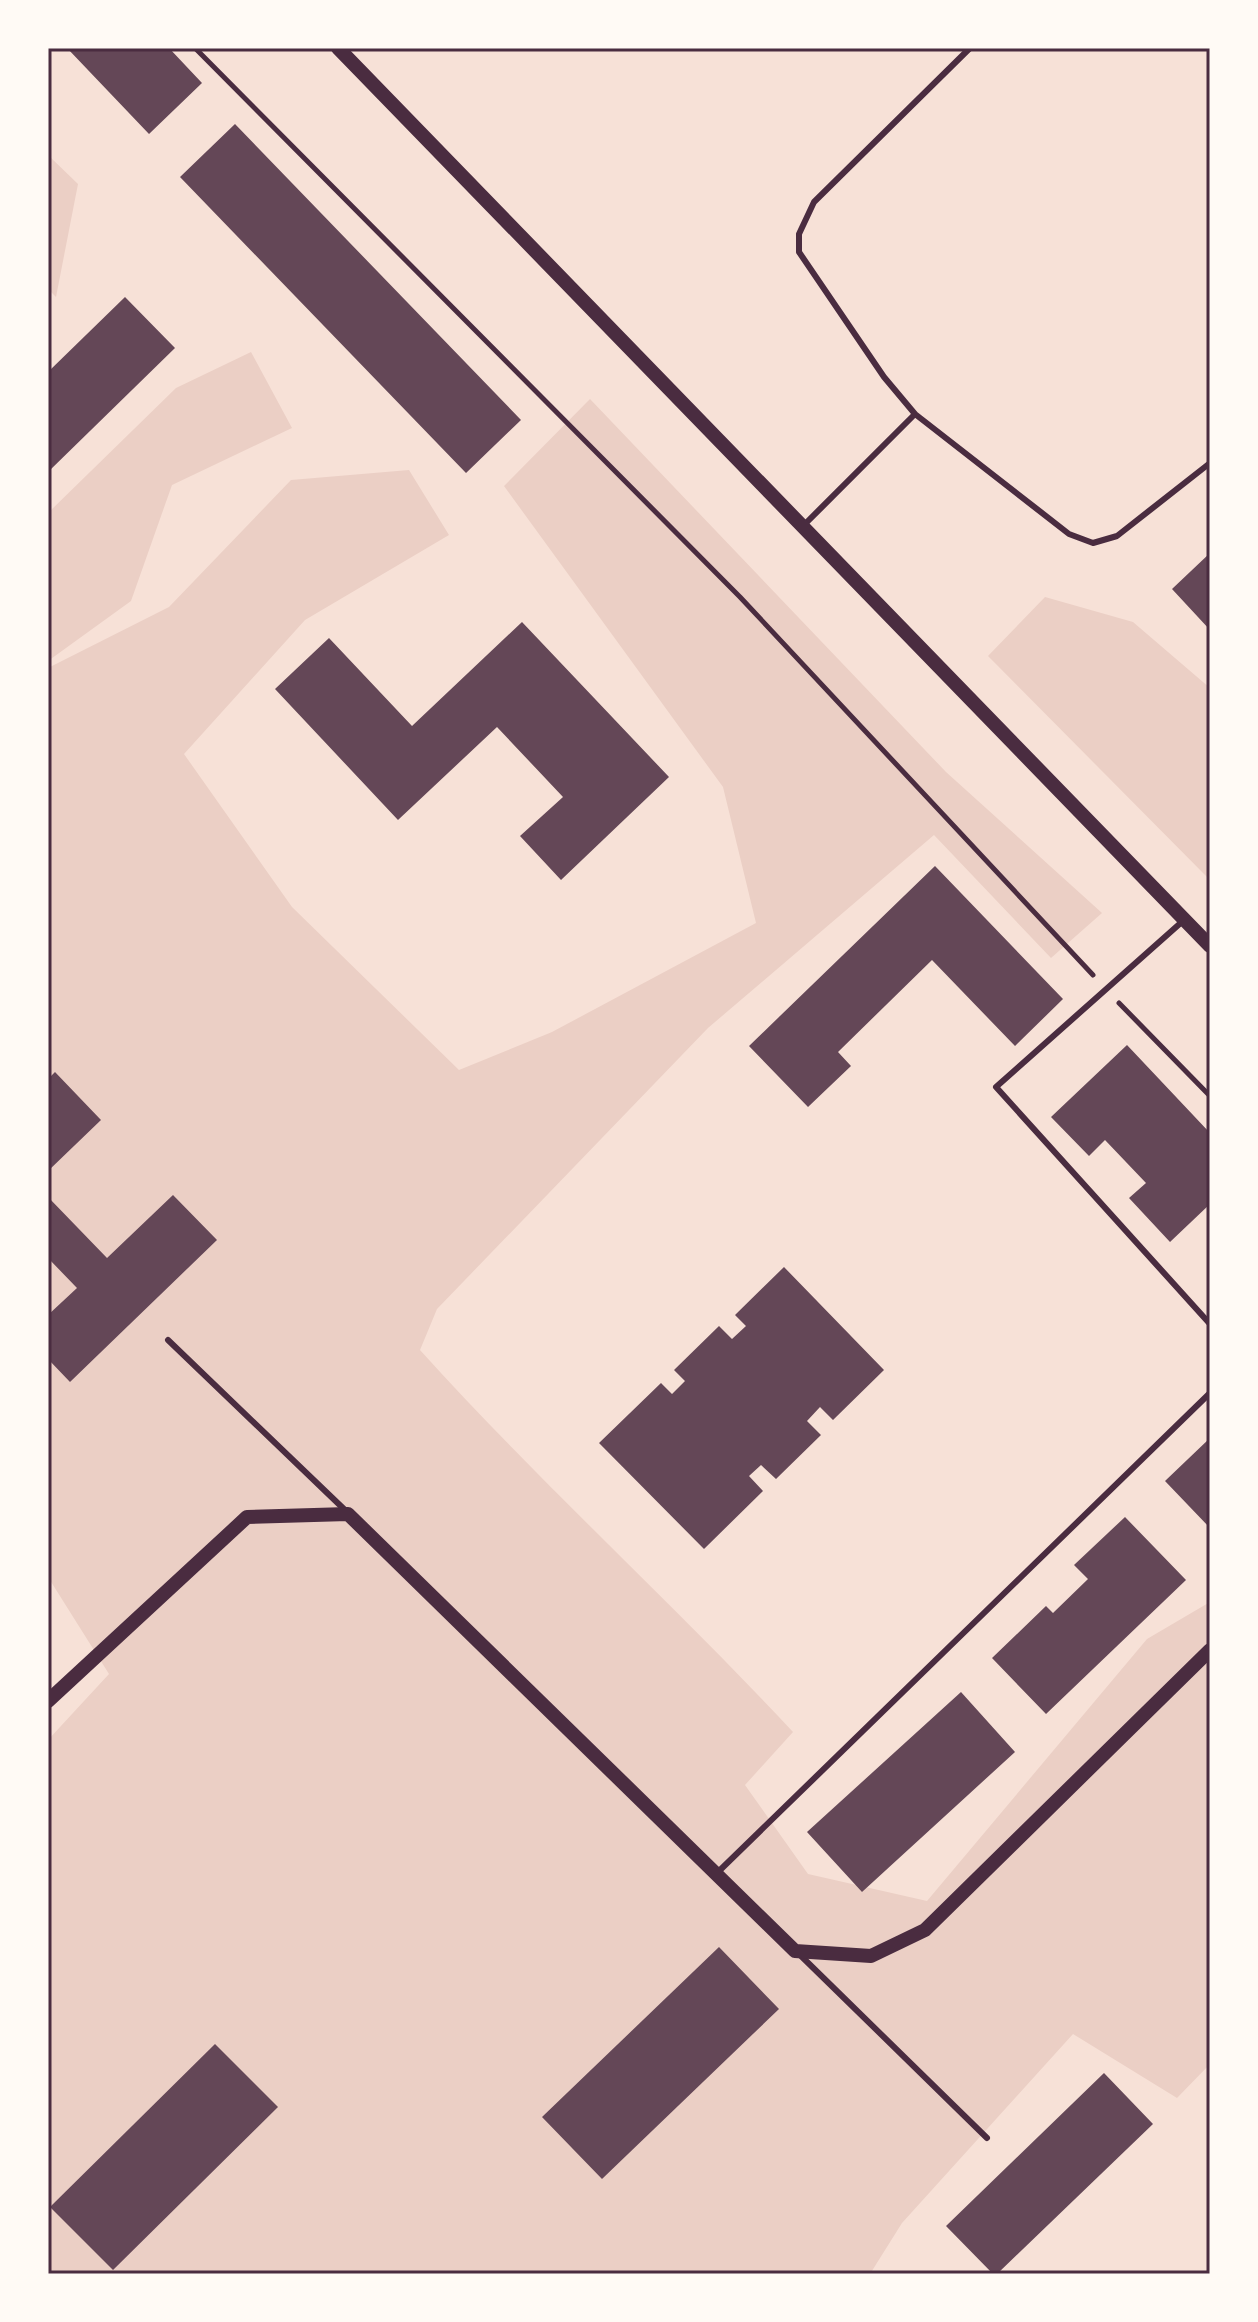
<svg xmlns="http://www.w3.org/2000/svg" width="1258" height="2322" font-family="Montserrat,sans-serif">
<rect width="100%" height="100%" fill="#f7e1d7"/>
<path fill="#ebcfc5" d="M 48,155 L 78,184 L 56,297 L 48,289 Z
M 251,352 L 292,428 L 172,485 L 131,601 L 48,661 L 48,513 L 176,388 Z
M 590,399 L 946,772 L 1102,913 L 1051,958 L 934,835 L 708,1028 L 437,1309 L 420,1350 C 539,1482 671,1601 793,1732 L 745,1785 L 808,1874 L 927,1901 L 1147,1639 L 1210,1602 L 1210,2064 L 1177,2098 L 1073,2034 L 902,2223 L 870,2274 L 48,2274 L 48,1740 L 109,1674 L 48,1577 L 48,668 L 169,607 L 291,480 L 409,470 L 449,535 L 305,620 L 184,754 L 292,907 L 459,1070 L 552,1032 L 756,923 L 723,787 L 504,486 Z
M 1045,597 L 1133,622 L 1210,688 L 1210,880 L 988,656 Z"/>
<path fill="#644757" d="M 67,48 L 169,48 L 202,83 L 149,134 Z
M 235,124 L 521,420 L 466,473 L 180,177 Z
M 125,297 L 175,348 L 48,472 L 48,372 Z
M 1210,553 L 1210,630 L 1172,589 Z
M 522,622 L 669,777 L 561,880 L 520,836 L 563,797 L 497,727 L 398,820 L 275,689 L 329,638 L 412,726 Z
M 935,866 L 1063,999 L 1015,1046 L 932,960 L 838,1052 L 851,1066 L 808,1107 L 749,1046 Z
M 1127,1045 L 1210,1133 L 1210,1204 L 1170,1242 L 1129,1198 L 1146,1183 L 1105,1140 L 1089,1156 L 1051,1117 Z
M 55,1072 L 101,1120 L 48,1171 L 48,1079 Z
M 173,1195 L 217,1240 L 70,1382 L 48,1359 L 48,1315 L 77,1288 L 48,1258 L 48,1197 L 107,1258 Z
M 784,1267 L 884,1370 L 833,1420 L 820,1407 L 807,1421 L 821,1435 L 776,1479 L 761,1465 L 749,1476 L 763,1491 L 704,1549 L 599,1443 L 661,1383 L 672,1394 L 685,1381 L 674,1370 L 719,1326 L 732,1339 L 746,1326 L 735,1315 Z
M 1210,1438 L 1210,1528 L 1165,1481 Z
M 1125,1517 L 1186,1580 L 1046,1714 L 992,1658 L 1046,1606 L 1053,1613 L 1088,1579 L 1074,1565 Z
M 961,1692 L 1015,1752 L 862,1892 L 807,1832 Z
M 719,1947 L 779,2009 L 602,2179 L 542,2117 Z
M 215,2044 L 278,2107 L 113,2270 L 50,2207 Z
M 1104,2073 L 1153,2124 L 997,2274 L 993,2274 L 946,2226 Z"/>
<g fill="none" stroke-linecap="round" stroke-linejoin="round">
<path stroke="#4a2c40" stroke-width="5" d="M 195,48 L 740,597 L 1093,975
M 1119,1003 L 1210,1096"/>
<path stroke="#4a2c40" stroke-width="6" d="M 915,414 L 884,377 L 799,252 L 799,234 L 814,202 L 970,48
M 804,525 L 915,414 L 1069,534 L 1093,543 L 1117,536 L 1210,463
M 1184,920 L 996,1087 L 1210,1324
M 168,1340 L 346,1511
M 717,1873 L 1210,1393
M 798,1953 L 987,2138"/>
<path stroke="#4a2c40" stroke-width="14" d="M 338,48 L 1210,946
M 48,1701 L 247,1517 L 348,1514 L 795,1951 L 871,1956 L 925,1930 L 1210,1650"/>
</g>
<rect width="1258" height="2322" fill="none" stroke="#fffaf5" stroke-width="100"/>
<rect x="50" y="50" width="1158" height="2222" fill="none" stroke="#4a2c40" stroke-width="3"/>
</svg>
